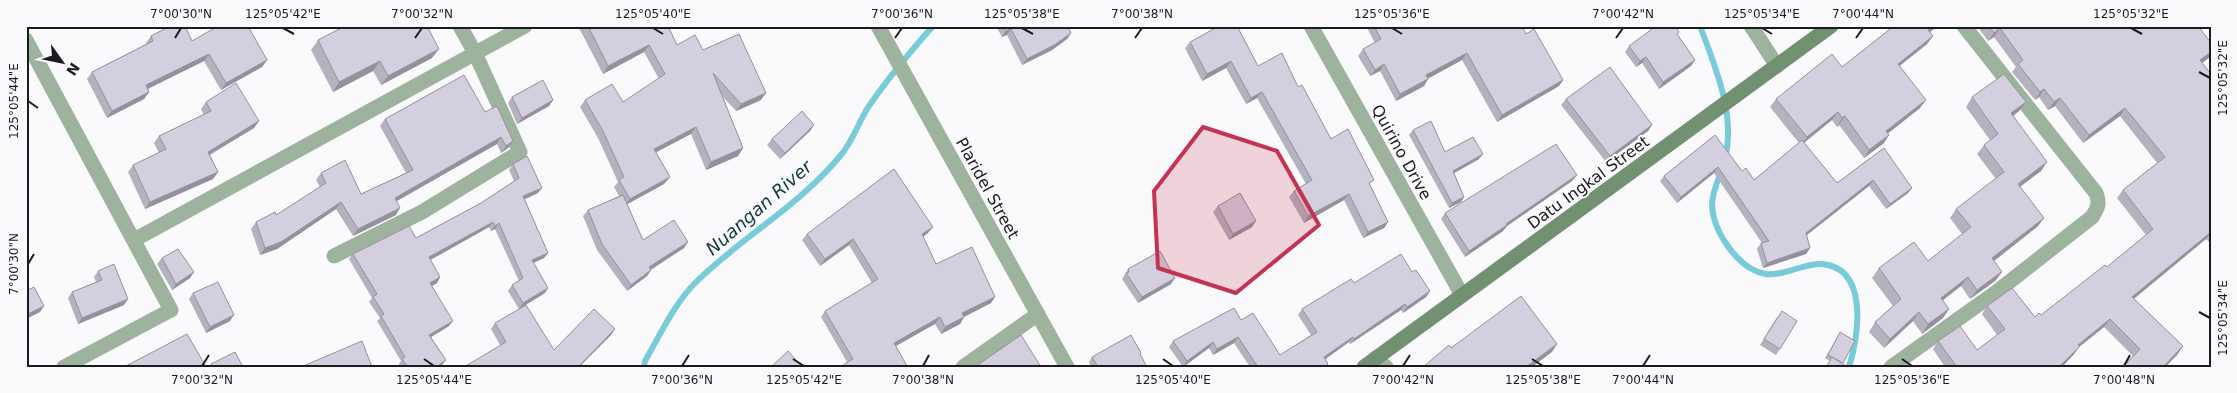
<svg xmlns="http://www.w3.org/2000/svg" width="2237" height="393" font-family="'DejaVu Sans',sans-serif">
<rect width="100%" height="100%" fill="#fafafd"/>
<g fill="none" stroke-linecap="round" stroke-linejoin="round">
<path stroke="#79cbda" stroke-width="6" d="M 1700,26 C 1715,66 1736,115 1725,158
M 1721,172 C 1717,182 1712,194 1712,205 C 1713,232 1739,270 1766,274 C 1786,276 1803,263 1822,264 C 1869,268 1859,336 1849,367
M 644,367 L 645,361 C 660,335 674,304 696,282 C 742,237 800,205 841,155 C 852,142 858,124 867,109 C 887,79 910,52 933,26"/>
<path stroke="#9eb39e" stroke-width="15" d="M 878,26 L 1067,367
M 1311,26 L 1462,295
M 1751,26 L 1777,66
M 26,40 L 171,310 L 64,367
M 134,240 L 525,26
M 334,256 L 422,212 L 520,152 L 475,53 L 460,26
M 1376,358 L 1386,367
M 963,367 L 1038,314
M 1891,367 L 1999,290 L 2092,217 C 2098,208 2100,203 2096,193 L 1964,26"/>
<path stroke="#729072" stroke-width="15" d="M 1364,367 L 1831,26"/>
</g>
<path fill="#b5b2c0" d="M 580,26 L 668,26 L 677,45 L 703,50 L 761,100 L 736,111 L 722,96 L 743,148 L 738,156 L 706,170 L 691,134 L 656,152 L 670,177 L 664,184 L 627,204 L 643,240 L 684,248 L 651,270 L 647,276 L 627,291 L 597,250 L 583,216 L 588,210 L 619,196 L 614,187 L 618,182 L 598,138 L 580,107 L 585,100 L 623,102 L 659,79 L 644,52 L 603,74 L 579,28 Z
M 996,26 L 1067,26 L 1071,33 L 1067,39 L 1052,50 L 1022,65 L 1007,35 L 1002,37 Z
M 1366,26 L 1522,26 L 1526,34 L 1563,80 L 1559,86 L 1497,122 L 1462,60 L 1428,78 L 1424,86 L 1396,101 L 1380,71 L 1370,76 L 1358,56 L 1363,49 L 1375,43 Z
M 1888,26 L 1938,26 L 1930,32 L 1933,36 L 1927,44 L 1899,66 L 1920,108 L 1888,133 L 1884,143 L 1864,158 L 1839,125 L 1837,127 L 1832,120 L 1804,143 L 1837,183 L 1884,148 L 1908,193 L 1886,209 L 1869,186 L 1806,235 L 1810,248 L 1806,254 L 1763,268 L 1757,249 L 1761,243 L 1762,243 L 1714,173 L 1677,203 L 1660,181 L 1664,176 L 1715,135 L 1742,171 L 1754,180 L 1799,143 L 1770,107 L 1776,99 L 1842,67 L 1890,29 Z
M 1977,26 L 2198,26 L 2210,57 L 2202,63 L 2211,74 L 2211,243 L 2210,243 L 2206,239 L 2134,299 L 2183,346 L 2177,355 L 2165,367 L 2123,367 L 2133,356 L 2104,327 L 2079,347 L 2074,354 L 2062,367 L 1945,367 L 1933,349 L 1938,341 L 1977,350 L 1997,335 L 1982,314 L 1987,306 L 2035,317 L 2041,315 L 2107,267 L 2146,235 L 2117,198 L 2123,190 L 2157,163 L 2120,116 L 2083,143 L 2055,106 L 2048,110 L 2039,97 L 2035,100 L 2012,72 L 2016,67 L 1994,37 L 1988,41 Z
M 1677,35 L 1695,60 L 1691,66 L 1659,89 L 1642,63 L 1636,67 L 1625,52 L 1629,46 Z
M 151,36 L 192,41 L 267,60 L 262,67 L 221,90 L 204,61 L 148,89 L 149,92 L 144,99 L 107,118 L 87,79 L 92,72 L 146,44 L 146,43 Z
M 318,40 L 432,58 L 381,85 L 373,71 L 333,92 L 311,50 Z
M 1190,42 L 1258,66 L 1298,87 L 1331,139 L 1370,185 L 1388,222 L 1384,228 L 1363,238 L 1344,200 L 1304,223 L 1289,197 L 1294,191 L 1306,184 L 1257,98 L 1246,104 L 1226,68 L 1202,81 L 1185,48 Z
M 512,97 L 553,100 L 549,106 L 517,124 L 508,103 Z
M 1972,97 L 2026,102 L 2019,111 L 2013,116 L 2041,171 L 2020,187 L 2044,218 L 2037,227 L 1994,261 L 2002,272 L 1995,281 L 1970,299 L 1961,286 L 1943,300 L 1943,318 L 1922,334 L 1913,321 L 1884,348 L 1869,332 L 1875,322 L 1893,306 L 1872,278 L 1879,268 L 1928,261 L 1962,234 L 1950,218 L 1956,209 L 1996,179 L 1977,154 L 1984,145 L 1990,140 L 1966,107 Z
M 1566,99 L 1652,125 L 1648,131 L 1606,162 L 1561,105 Z
M 206,102 L 259,121 L 254,128 L 210,155 L 218,172 L 213,179 L 145,209 L 128,172 L 133,165 L 159,153 L 154,143 L 159,136 L 204,115 L 201,109 Z
M 485,112 L 513,141 L 508,148 L 501,153 L 497,144 L 396,201 L 396,215 L 353,236 L 336,209 L 277,249 L 260,255 L 251,229 L 256,222 L 276,215 L 320,187 L 316,180 L 321,173 L 361,194 L 406,173 L 380,126 L 385,119 Z
M 814,125 L 810,131 L 780,159 L 767,145 L 772,139 Z
M 1413,130 L 1445,152 L 1479,159 L 1454,173 L 1464,197 L 1461,202 L 1449,208 L 1409,135 Z
M 513,164 L 538,193 L 524,199 L 548,253 L 544,258 L 534,263 L 545,293 L 519,309 L 508,291 L 512,285 L 519,281 L 495,229 L 491,231 L 489,227 L 430,260 L 440,277 L 437,283 L 432,286 L 449,326 L 431,337 L 446,360 L 440,367 L 400,367 L 399,364 L 401,361 L 377,321 L 380,318 L 369,302 L 372,298 L 349,259 L 353,254 L 416,238 L 481,203 L 514,181 L 509,170 Z
M 1577,175 L 1572,181 L 1507,226 L 1503,231 L 1465,257 L 1441,219 L 1445,213 Z
M 1218,206 L 1252,227 L 1229,240 L 1213,212 Z
M 928,233 L 923,237 L 936,264 L 995,297 L 991,303 L 964,317 L 960,324 L 941,334 L 935,324 L 847,362 L 821,317 L 825,311 L 872,283 L 849,245 L 820,266 L 802,240 L 807,234 Z
M 162,258 L 190,278 L 172,290 L 157,264 Z
M 1128,269 L 1171,284 L 1138,303 L 1122,279 Z
M 98,271 L 124,305 L 78,324 L 68,298 L 72,292 L 96,282 L 94,277 Z
M 1412,272 L 1430,291 L 1426,297 L 1403,313 L 1401,310 L 1350,344 L 1349,342 L 1325,359 L 1328,364 L 1326,367 L 1250,367 L 1234,343 L 1213,355 L 1209,348 L 1183,367 L 1169,347 L 1173,341 L 1241,320 L 1280,355 L 1311,335 L 1298,315 L 1302,309 L 1354,283 Z
M 193,293 L 230,321 L 206,333 L 189,299 Z
M 1777,317 L 1780,349 L 1776,355 L 1760,345 Z
M 495,323 L 554,350 L 615,329 L 611,335 L 579,367 L 500,345 L 491,329 Z
M 1838,336 L 1855,341 L 1830,361 L 1825,358 Z
M 1140,355 L 1147,367 L 1091,367 L 1089,362 L 1092,357 Z"/>
<path fill="#94919c" d="M 1933,26 L 1938,26 L 1922,38 L 1928,30 Z
M 2000,28 L 1994,37 L 1988,41 L 1994,33 Z
M 1011,29 L 1007,35 L 1002,37 L 1006,31 Z
M 1071,33 L 1067,39 L 1052,50 L 1022,65 L 1027,59 Z
M 1933,36 L 1927,44 L 1892,72 L 1898,64 Z
M 649,45 L 644,52 L 603,74 L 608,66 Z
M 439,49 L 432,58 L 381,85 L 388,76 Z
M 2211,52 L 2211,55 L 2210,57 L 2194,69 L 2200,60 Z
M 1467,53 L 1462,60 L 1422,82 L 1426,75 Z
M 209,54 L 204,61 L 141,92 L 146,85 Z
M 1646,57 L 1642,63 L 1636,67 L 1640,61 Z
M 267,60 L 262,67 L 221,90 L 226,83 Z
M 1695,60 L 1691,66 L 1659,89 L 1663,82 Z
M 380,61 L 373,71 L 333,92 L 339,82 Z
M 1231,61 L 1226,68 L 1202,81 L 1207,74 Z
M 1384,64 L 1380,71 L 1370,76 L 1375,70 Z
M 1428,79 L 1424,86 L 1396,101 L 1400,94 Z
M 1563,80 L 1559,86 L 1497,122 L 1502,115 Z
M 2044,89 L 2039,97 L 2035,100 L 2040,92 Z
M 149,92 L 144,99 L 107,118 L 112,111 Z
M 1262,92 L 1257,98 L 1246,104 L 1251,98 Z
M 766,93 L 761,100 L 736,111 L 741,104 Z
M 2060,98 L 2055,106 L 2048,110 L 2054,102 Z
M 553,100 L 549,106 L 517,124 L 522,118 Z
M 1926,100 L 1920,108 L 1881,139 L 1886,131 Z
M 2026,102 L 2019,111 L 2004,123 L 2011,113 Z
M 2125,108 L 2120,116 L 2083,143 L 2089,135 Z
M 1838,112 L 1832,120 L 1801,145 L 1807,137 Z
M 1845,116 L 1839,125 L 1837,127 L 1842,118 Z
M 259,121 L 254,128 L 203,158 L 208,152 Z
M 814,125 L 810,131 L 780,159 L 785,153 Z
M 1652,125 L 1648,131 L 1606,162 L 1610,156 Z
M 696,127 L 691,134 L 649,156 L 654,149 Z
M 1889,135 L 1884,143 L 1864,158 L 1869,150 Z
M 501,137 L 497,144 L 390,205 L 395,198 Z
M 513,141 L 508,148 L 501,153 L 506,146 Z
M 743,148 L 738,156 L 706,170 L 711,162 Z
M 1483,154 L 1479,159 L 1449,176 L 1453,171 Z
M 2047,162 L 2041,171 L 2011,193 L 2018,184 Z
M 1718,167 L 1714,173 L 1677,203 L 1681,197 Z
M 218,172 L 213,179 L 145,209 L 150,202 Z
M 1577,175 L 1572,181 L 1507,226 L 1503,231 L 1465,257 L 1469,251 L 1506,224 Z
M 670,177 L 664,184 L 624,206 L 630,199 Z
M 1873,180 L 1869,186 L 1802,239 L 1806,233 Z
M 542,188 L 538,193 L 519,202 L 523,196 Z
M 1912,188 L 1908,193 L 1886,209 L 1890,204 Z
M 1349,194 L 1344,200 L 1304,223 L 1308,216 Z
M 1464,197 L 1461,202 L 1449,208 L 1452,203 Z
M 341,202 L 336,209 L 277,249 L 260,255 L 265,248 Z
M 400,208 L 396,215 L 353,236 L 358,229 Z
M 2044,218 L 2037,227 L 1985,268 L 1992,258 Z
M 1256,221 L 1252,227 L 1229,240 L 1233,234 Z
M 493,222 L 489,227 L 425,263 L 429,257 Z
M 1388,222 L 1384,228 L 1363,238 L 1368,232 Z
M 499,223 L 495,229 L 491,231 L 495,226 Z
M 933,227 L 928,233 L 917,241 L 922,234 Z
M 2211,232 L 2206,239 L 2126,305 L 2132,297 Z
M 853,239 L 849,245 L 820,266 L 825,259 Z
M 688,242 L 684,248 L 645,273 L 649,267 Z
M 1810,248 L 1806,254 L 1763,268 L 1767,263 Z
M 548,253 L 544,258 L 528,265 L 532,260 Z
M 651,270 L 647,276 L 627,291 L 631,285 Z
M 194,272 L 190,278 L 172,290 L 176,284 Z
M 2002,272 L 1995,281 L 1970,299 L 1977,290 Z
M 440,277 L 437,283 L 427,289 L 430,283 Z
M 1968,277 L 1961,286 L 1934,307 L 1941,298 Z
M 1175,278 L 1171,284 L 1138,303 L 1142,297 Z
M 548,288 L 545,293 L 519,309 L 523,303 Z
M 1430,291 L 1426,297 L 1403,313 L 1407,307 Z
M 995,297 L 991,303 L 958,320 L 962,313 Z
M 128,299 L 124,305 L 78,324 L 82,318 Z
M 1405,304 L 1401,310 L 1350,344 L 1354,339 Z
M 44,306 L 40,312 L 26,319 L 26,315 Z
M 1949,309 L 1943,318 L 1922,334 L 1928,324 Z
M 1919,312 L 1913,321 L 1884,348 L 1890,339 Z
M 234,315 L 230,321 L 206,333 L 210,327 Z
M 940,317 L 935,324 L 889,350 L 894,343 Z
M 964,317 L 960,324 L 941,334 L 945,327 Z
M 2110,319 L 2104,327 L 2079,347 L 2074,354 L 2062,367 L 2059,367 L 2078,348 L 2078,345 Z
M 453,321 L 449,326 L 426,340 L 429,335 Z
M 615,329 L 611,335 L 579,367 L 578,367 Z
M 1238,337 L 1234,343 L 1213,355 L 1217,349 Z
M 1353,337 L 1349,342 L 1320,363 L 1324,357 Z
M 1213,342 L 1209,348 L 1183,367 L 1187,361 Z
M 1557,344 L 1552,352 L 1532,367 L 1526,367 Z
M 2183,346 L 2177,355 L 2165,367 L 2163,367 Z
M 446,360 L 440,367 L 436,367 Z"/>
<path fill="#d3cfdf" stroke="#94919c" d="M 170,26 L 185,26 L 192,41 L 218,26 L 248,26 L 267,60 L 226,83 L 209,54 L 146,85 L 149,92 L 112,111 L 92,72 L 153,41 L 151,36 Z
M 345,26 L 427,26 L 439,49 L 388,76 L 380,61 L 339,82 L 318,40 Z
M 588,26 L 668,26 L 677,45 L 695,35 L 703,50 L 739,34 L 766,93 L 741,104 L 713,73 L 743,148 L 711,162 L 696,127 L 654,149 L 670,177 L 630,199 L 619,180 L 624,177 L 603,131 L 585,100 L 612,84 L 623,102 L 665,74 L 649,45 L 608,66 Z
M 1004,26 L 1067,26 L 1071,33 L 1056,44 L 1027,59 L 1011,29 L 1006,31 Z
M 1219,26 L 1237,26 L 1258,66 L 1282,53 L 1298,87 L 1302,85 L 1331,139 L 1348,129 L 1374,180 L 1369,183 L 1388,222 L 1368,232 L 1349,194 L 1308,216 L 1294,191 L 1312,180 L 1262,92 L 1251,98 L 1231,61 L 1207,74 L 1190,42 Z
M 1374,26 L 1522,26 L 1526,34 L 1534,29 L 1563,80 L 1502,115 L 1467,53 L 1426,75 L 1428,79 L 1400,94 L 1384,64 L 1375,70 L 1363,49 L 1381,39 Z
M 1656,26 L 1675,26 L 1679,32 L 1677,34 L 1695,60 L 1663,82 L 1646,57 L 1640,61 L 1629,46 Z
M 1894,26 L 1933,26 L 1928,30 L 1933,36 L 1898,64 L 1926,100 L 1886,131 L 1889,135 L 1869,150 L 1845,116 L 1842,118 L 1838,112 L 1807,137 L 1776,99 L 1832,54 L 1842,67 Z
M 1989,26 L 2198,26 L 2211,43 L 2211,52 L 2200,60 L 2211,74 L 2211,232 L 2132,297 L 2183,346 L 2163,367 L 2123,367 L 2140,349 L 2110,319 L 2078,345 L 2080,346 L 2060,366 L 2059,365 L 2056,367 L 1957,367 L 1938,341 L 1960,326 L 1977,350 L 2005,329 L 1987,306 L 2012,288 L 2035,317 L 2039,313 L 2041,315 L 2105,265 L 2107,267 L 2153,229 L 2123,190 L 2165,157 L 2125,108 L 2089,135 L 2060,98 L 2054,102 L 2044,89 L 2040,92 L 2018,64 L 2023,60 L 2000,28 L 1994,33 Z
M 1610,67 L 1652,125 L 1610,156 L 1566,99 Z
M 2004,74 L 2026,102 L 2011,113 L 2047,162 L 2018,184 L 2044,218 L 1992,258 L 2002,272 L 2000,273 L 1977,290 L 1968,277 L 1941,298 L 1949,309 L 1928,324 L 1919,312 L 1890,339 L 1875,322 L 1901,299 L 1879,268 L 1914,242 L 1928,261 L 1971,227 L 1956,209 L 2004,172 L 1984,145 L 1998,134 L 1972,97 Z
M 464,75 L 485,112 L 497,106 L 513,141 L 506,146 L 501,137 L 395,198 L 400,208 L 358,229 L 341,202 L 281,242 L 265,248 L 256,222 L 275,212 L 276,215 L 326,183 L 321,173 L 345,160 L 361,194 L 413,170 L 385,119 Z
M 543,80 L 553,100 L 522,118 L 512,97 Z
M 236,83 L 259,121 L 208,152 L 218,172 L 150,202 L 133,165 L 166,149 L 159,136 L 211,111 L 206,102 Z
M 802,111 L 814,125 L 785,153 L 772,139 Z
M 1431,121 L 1445,152 L 1473,137 L 1483,154 L 1453,171 L 1464,197 L 1452,203 L 1413,130 Z
M 1715,135 L 1742,171 L 1746,168 L 1754,180 L 1802,140 L 1837,183 L 1884,148 L 1912,188 L 1890,204 L 1873,180 L 1806,233 L 1810,248 L 1767,263 L 1761,243 L 1769,241 L 1718,167 L 1681,197 L 1664,176 Z
M 1556,144 L 1577,175 L 1506,224 L 1507,225 L 1469,251 L 1445,213 Z
M 527,156 L 542,188 L 523,196 L 548,253 L 532,260 L 548,288 L 523,303 L 512,285 L 523,278 L 499,223 L 495,226 L 493,222 L 429,257 L 440,277 L 430,283 L 453,321 L 429,335 L 446,360 L 436,367 L 408,367 L 402,359 L 405,357 L 381,316 L 384,314 L 373,297 L 377,294 L 353,254 L 409,226 L 416,238 L 481,203 L 519,178 L 513,164 Z
M 894,169 L 933,227 L 922,234 L 936,264 L 972,247 L 995,297 L 962,313 L 964,317 L 945,327 L 940,317 L 894,343 L 907,366 L 906,367 L 840,367 L 853,359 L 825,311 L 878,279 L 853,239 L 825,259 L 807,234 Z
M 1240,193 L 1256,221 L 1233,234 L 1218,206 Z
M 623,195 L 643,240 L 674,220 L 688,242 L 649,267 L 651,270 L 631,285 L 602,244 L 588,210 Z
M 178,249 L 194,272 L 176,284 L 162,258 Z
M 1160,251 L 1175,278 L 1142,297 L 1126,273 L 1129,272 L 1128,269 Z
M 1401,254 L 1412,272 L 1416,270 L 1430,291 L 1407,307 L 1405,304 L 1354,339 L 1353,337 L 1324,357 L 1328,364 L 1324,367 L 1258,367 L 1238,337 L 1217,349 L 1213,342 L 1187,361 L 1173,341 L 1234,308 L 1241,320 L 1253,313 L 1280,355 L 1317,332 L 1302,309 L 1351,279 L 1354,283 Z
M 114,264 L 128,299 L 82,318 L 72,292 L 102,280 L 98,271 Z
M 218,282 L 234,315 L 210,327 L 193,293 Z
M 34,287 L 44,306 L 26,315 L 26,291 Z
M 1521,296 L 1557,344 L 1526,367 L 1423,367 L 1449,345 L 1451,348 Z
M 526,305 L 554,350 L 594,309 L 615,329 L 578,367 L 464,367 L 506,342 L 495,323 Z
M 1782,311 L 1797,321 L 1780,349 L 1764,339 Z
M 1840,332 L 1855,341 L 1843,363 L 1828,355 Z
M 187,334 L 205,365 L 201,367 L 124,367 Z
M 1021,335 L 1041,367 L 975,367 Z
M 1131,335 L 1141,353 L 1140,354 L 1147,367 L 1098,367 L 1092,357 Z
M 362,341 L 372,367 L 301,367 Z
M 788,351 L 802,367 L 771,367 Z
M 235,352 L 243,367 L 213,367 L 211,364 Z
M 1832,357 L 1846,366 L 1846,367 L 1826,367 Z"/>
<path fill="#c43452" fill-opacity="0.2" stroke="#c43452" stroke-width="4" stroke-linejoin="round" d="M 1203,127 L 1277,151 L 1319,225 L 1236,293 L 1158,268 L 1154,191 Z"/>
<path fill="none" stroke="#1c1a20" stroke-width="2" d="M 283,28 L 294,34M 653,28 L 663,34M 1022,28 L 1033,34M 1392,28 L 1402,34M 1762,28 L 1772,34M 2131,28 L 2142,34M 175,38 L 181,28M 415,38 L 422,28M 895,38 L 902,28M 1135,38 L 1142,28M 1616,38 L 1623,28M 1856,38 L 1863,28M 2199,72 L 2210,78M 28,101 L 38,108M 28,264 L 34,254M 2199,312 L 2210,318M 424,359 L 434,366M 793,359 L 804,366M 1163,359 L 1173,366M 1532,359 L 1543,366M 1902,359 L 1912,366M 202,366 L 209,355M 682,366 L 689,355M 923,366 L 929,355M 1403,366 L 1410,355M 1643,366 L 1650,355M 2124,366 L 2130,355"/>
<g text-anchor="middle" stroke-width="4" stroke-linejoin="round" paint-order="stroke">
<g font-size="16" fill="#1c1a20" stroke="#fafafd">
<text transform="translate(1402 152) rotate(61)" y="6">Quirino Drive</text>
<text transform="translate(1588 182) rotate(-36)" y="6">Datu Ingkal Street</text>
<text transform="translate(988 188) rotate(61)" y="6">Plaridel Street</text>
</g>
<g font-size="18" font-style="italic" fill="#10383f" stroke="#fafafd">
<text transform="translate(759 208) rotate(-41)" y="6">Nuangan River</text>
</g>
</g>
<rect width="2237" height="393" fill="none" stroke="#fafafd" stroke-width="55"/>
<g transform="translate(62 62) rotate(123)" stroke="#fafafd" stroke-width="4" paint-order="stroke">
<path d="M0-4L9 19L0 12L-9 19Z" fill="#1c1a20"/>
<text y="-8" font-size="14" font-weight="bold" text-anchor="middle" fill="#1c1a20">N</text>
</g>
<rect x="28" y="28" width="2182" height="338" fill="none" stroke="#1c1a20" stroke-width="2"/>
<g font-size="12" text-anchor="middle" fill="#1c1a20">
<text x="181" y="18">7°00'30"N</text>
<text x="283" y="18">125°05'42"E</text>
<text x="422" y="18">7°00'32"N</text>
<text x="653" y="18">125°05'40"E</text>
<text x="902" y="18">7°00'36"N</text>
<text x="1022" y="18">125°05'38"E</text>
<text x="1142" y="18">7°00'38"N</text>
<text x="1392" y="18">125°05'36"E</text>
<text x="1623" y="18">7°00'42"N</text>
<text x="1762" y="18">125°05'34"E</text>
<text x="1863" y="18">7°00'44"N</text>
<text x="2131" y="18">125°05'32"E</text>
<text transform="translate(2223 78) rotate(-90)" y="4">125°05'32"E</text>
<text transform="translate(14 101) rotate(-90)" y="4">125°05'44"E</text>
<text transform="translate(14 264) rotate(-90)" y="4">7°00'30"N</text>
<text transform="translate(2223 318) rotate(-90)" y="4">125°05'34"E</text>
<text x="202" y="384">7°00'32"N</text>
<text x="434" y="384">125°05'44"E</text>
<text x="682" y="384">7°00'36"N</text>
<text x="804" y="384">125°05'42"E</text>
<text x="923" y="384">7°00'38"N</text>
<text x="1173" y="384">125°05'40"E</text>
<text x="1403" y="384">7°00'42"N</text>
<text x="1543" y="384">125°05'38"E</text>
<text x="1643" y="384">7°00'44"N</text>
<text x="1912" y="384">125°05'36"E</text>
<text x="2124" y="384">7°00'48"N</text>
</g>
</svg>
